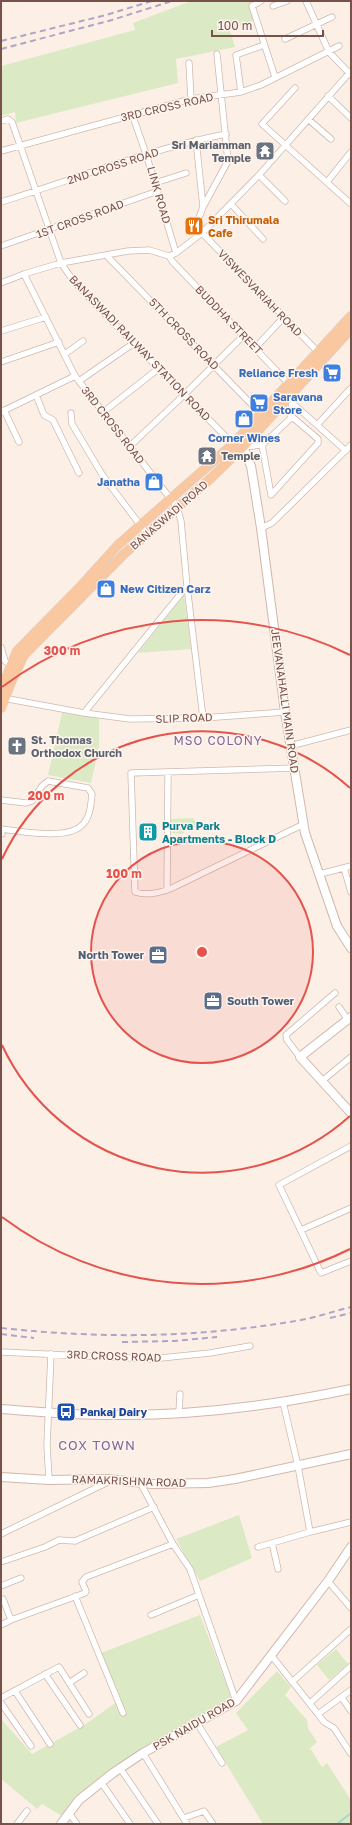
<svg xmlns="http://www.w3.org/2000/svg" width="352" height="1825" font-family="'Golos Text',sans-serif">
<rect width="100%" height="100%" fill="#fcf0e6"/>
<path fill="#dbeac5" d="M 191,1 L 257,1 L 251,5 L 254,20 L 230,30 L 235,47 L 176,59 L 178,83 L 16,123 L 15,112 L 1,116 L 1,66 L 135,30 L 133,23 Z
M 184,595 L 191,649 L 138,653 Z
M 62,713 L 99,718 L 99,747 L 91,783 L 48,775 Z
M 193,818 L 197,824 L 195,827 L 188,827 L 183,834 L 172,833 L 171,819 Z
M 239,1515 L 252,1558 L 200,1581 L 176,1539 Z
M 200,1615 L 232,1699 L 114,1766 L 75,1797 L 62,1816 L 42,1804 L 37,1809 L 1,1779 L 1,1721 L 2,1720 L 32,1754 L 84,1725 L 121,1699 L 101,1653 Z
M 336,1649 L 348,1664 L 329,1680 L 317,1665 Z
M 277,1671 L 291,1687 L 285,1695 L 307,1720 L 308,1728 L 317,1742 L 310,1748 L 322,1767 L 327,1763 L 351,1800 L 351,1824 L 263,1824 L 216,1747 L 248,1730 L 236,1713 Z"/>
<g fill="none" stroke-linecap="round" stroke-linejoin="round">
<path stroke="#a1d8d6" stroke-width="2" d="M 337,1824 L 351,1813"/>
<g stroke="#d0b8af" stroke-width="7">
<path id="street" d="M 261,1 L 252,6 L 275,77
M 306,1 L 329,52 L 351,75
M 273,6 L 287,1
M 285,39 L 332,17
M 217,54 L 228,161 L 203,207 L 199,218 L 199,224 L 202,233 L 318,352
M 189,63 L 191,99
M 295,88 L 262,124 L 351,204
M 241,92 L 236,55 L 264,45
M 328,96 L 351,118
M 132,114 L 146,154 L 176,253
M 308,119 L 331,139
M 1,121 L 8,119 L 12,122 L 61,263 L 72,279 L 97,306 L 233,444
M 196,140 L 203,207
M 1,151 L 191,99 L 241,92 L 261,85 L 339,46
M 259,175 L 285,201
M 327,182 L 351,152
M 155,183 L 186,173
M 1,202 C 76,179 149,149 226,134
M 231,204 L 263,239
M 1,246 L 158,191
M 106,255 L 261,414
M 169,256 L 172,261 L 289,384
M 24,274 L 75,376 L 177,507 L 181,521 L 187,586 L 203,718
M 1,283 L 24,274 L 61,263 L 128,251 L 149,250 L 169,256 L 176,253 L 202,233 L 259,175 L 351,71
M 1,331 L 46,317
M 255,348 L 284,317
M 65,354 L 83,341
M 1,362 L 59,342
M 79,381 L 134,343
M 36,395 L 44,415 L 53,420 L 79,473
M 288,399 L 346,451
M 4,410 L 19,442
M 1,412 L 75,376
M 71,413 L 72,424 L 103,476 L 147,534
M 102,413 L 158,369
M 317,425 L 351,388
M 262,445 L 271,495 L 318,443 L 318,439 L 291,416
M 129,447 L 184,395 L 243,336
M 243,447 L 262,445 L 290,419 L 292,403
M 261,528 L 272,523 L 351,445
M 1,647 L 5,661 L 12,666
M 3,698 L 84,713 L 187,586
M 84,713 L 130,719 L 203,718 L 285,712
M 290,746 L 351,730
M 294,768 L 131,773 L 135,892 C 147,896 160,893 172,888 L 304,824
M 1,800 L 26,803 L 32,801 L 42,786 L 48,781 L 88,788 L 92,794 C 91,805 90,819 81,826 C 66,840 21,831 1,829
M 1,834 L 2,834
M 344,868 L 351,892
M 320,874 L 351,866
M 167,890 L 168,772
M 339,1007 L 348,1020
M 300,1057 L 287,1040 L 286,1035 L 335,993
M 322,1081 L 351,1057
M 351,1146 L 279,1185 L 321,1273 L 351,1261
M 301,1230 L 351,1208
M 1,1352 L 151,1359 L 210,1353 L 250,1346
M 179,1413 L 180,1394
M 49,1480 L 47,1445 L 51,1354
M 141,1484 L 173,1544 L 190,1569 L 236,1701
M 310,1532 L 351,1522
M 1,1534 L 106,1483 L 107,1479
M 272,1543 L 278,1569
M 258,1547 L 310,1532 L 298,1466 L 283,1402
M 1,1562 L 45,1547 L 59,1540 L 75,1541 L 154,1507
M 328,1581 L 351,1608
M 1,1586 L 21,1578
M 75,1596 L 123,1713
M 151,1615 L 199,1595
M 11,1620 L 85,1593 L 86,1591 L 82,1582 L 86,1577 L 173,1544
M 1,1625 L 11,1620 L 3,1599
M 271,1655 L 318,1714 L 351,1690
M 45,1674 L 80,1725
M 292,1682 L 351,1629
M 69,1683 L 84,1673
M 15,1691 L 50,1744
M 1,1698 L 59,1667 L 89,1714
M 342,1698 L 351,1711
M 1,1703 L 31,1746
M 310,1703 L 351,1666
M 318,1714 L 324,1722 L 334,1728 L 351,1754
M 197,1723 L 222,1763
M 143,1753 L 187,1824
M 120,1768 L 158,1824
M 101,1782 L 130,1824
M 69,1813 L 77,1824
M 184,1818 L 204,1811 L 213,1824
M 17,1824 L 27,1811"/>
</g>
<g stroke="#d3b6ad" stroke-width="10">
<path id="secondary" d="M 243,447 L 251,466 L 261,528 L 285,712 L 305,833 L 337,926 L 351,948
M 351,1017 L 300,1057 L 351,1113
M 1,1409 C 41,1412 82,1416 122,1415 C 199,1415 276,1405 351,1389
M 1,1477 L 49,1480 L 107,1479 L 152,1484 L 208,1483 L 235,1479 L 351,1454
M 61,1824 L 79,1800 L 113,1773 L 143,1753 L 236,1701 L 328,1581 L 351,1547"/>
</g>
<g stroke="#d9cfcd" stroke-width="10">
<path id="primary" d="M 1,690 L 17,651 L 79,588 L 118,545 L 233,444 L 351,316
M 1,708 L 12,680 L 24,655 L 124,554 L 211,478 L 243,447 L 351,329"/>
</g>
<use href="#street" stroke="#fff" stroke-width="5.5"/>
<use href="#secondary" stroke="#fff" stroke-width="8"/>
<use href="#primary" stroke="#fac8a0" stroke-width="9"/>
<path stroke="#b0a4c6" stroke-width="2" stroke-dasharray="6 4" stroke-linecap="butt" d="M 1,41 L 106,15 L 152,1
M 1,49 L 112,20 L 172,1
M 330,1318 L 351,1313
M 1,1328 C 104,1339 199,1338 301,1320 C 318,1317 334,1311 351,1307
M 1,1334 L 34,1338
M 122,1342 L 174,1341 L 217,1337"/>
</g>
<circle cx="202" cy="952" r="111" fill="#e5534d" fill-opacity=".12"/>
<g fill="none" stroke="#e5534d" stroke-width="2">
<circle cx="202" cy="952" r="111"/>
<path d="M350 1116A221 221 0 0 1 2 1045M2 859A221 221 0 0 1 350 788"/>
<path d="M350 1249A332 332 0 0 1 2 1217M2 687A332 332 0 0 1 350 655"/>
</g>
<defs>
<g id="temple-square" transform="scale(1)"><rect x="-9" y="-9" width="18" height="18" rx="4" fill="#6b7280" stroke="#fff4ed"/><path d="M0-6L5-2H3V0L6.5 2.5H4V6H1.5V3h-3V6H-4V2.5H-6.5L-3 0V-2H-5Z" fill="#fff"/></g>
<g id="restaurant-square" transform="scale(1)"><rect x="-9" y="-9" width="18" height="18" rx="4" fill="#e8710a" stroke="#fff4ed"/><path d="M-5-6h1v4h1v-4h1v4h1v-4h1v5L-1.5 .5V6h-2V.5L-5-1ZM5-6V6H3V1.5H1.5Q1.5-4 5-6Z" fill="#fff"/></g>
<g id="supermarket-square" transform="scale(1)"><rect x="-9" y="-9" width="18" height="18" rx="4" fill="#3f7fe0" stroke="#fff4ed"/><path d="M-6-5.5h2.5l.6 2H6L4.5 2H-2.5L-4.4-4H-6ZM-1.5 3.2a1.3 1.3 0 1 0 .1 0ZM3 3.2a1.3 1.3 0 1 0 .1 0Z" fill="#fff"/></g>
<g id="shop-square" transform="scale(1)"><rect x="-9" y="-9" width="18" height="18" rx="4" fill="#3f7fe0" stroke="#fff4ed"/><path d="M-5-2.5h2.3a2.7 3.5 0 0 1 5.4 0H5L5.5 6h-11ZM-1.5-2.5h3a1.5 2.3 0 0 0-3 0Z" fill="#fff"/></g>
<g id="church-square" transform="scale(1)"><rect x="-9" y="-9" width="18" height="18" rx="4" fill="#6b7280" stroke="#fff4ed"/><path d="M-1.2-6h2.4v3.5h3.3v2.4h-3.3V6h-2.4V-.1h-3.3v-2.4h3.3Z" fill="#fff"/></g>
<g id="building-square" transform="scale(1)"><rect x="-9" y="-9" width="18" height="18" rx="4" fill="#0f9aa8" stroke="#fff4ed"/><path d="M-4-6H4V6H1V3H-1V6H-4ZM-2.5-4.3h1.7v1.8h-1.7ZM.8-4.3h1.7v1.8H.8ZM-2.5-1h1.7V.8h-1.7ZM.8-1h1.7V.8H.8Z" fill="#fff"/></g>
<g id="office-square" transform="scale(1)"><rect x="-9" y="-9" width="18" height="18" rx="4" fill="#5c6f8a" stroke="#fff4ed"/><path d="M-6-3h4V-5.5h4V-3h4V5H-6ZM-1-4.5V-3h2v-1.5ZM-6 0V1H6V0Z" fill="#fff"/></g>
<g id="bus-square" transform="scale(1)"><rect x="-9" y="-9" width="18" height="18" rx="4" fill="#1a4fb4" stroke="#fff4ed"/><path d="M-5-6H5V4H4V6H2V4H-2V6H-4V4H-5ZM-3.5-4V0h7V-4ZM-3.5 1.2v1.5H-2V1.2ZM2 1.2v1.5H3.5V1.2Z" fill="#fff"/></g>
</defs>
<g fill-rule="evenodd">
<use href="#temple-square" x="265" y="151"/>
<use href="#restaurant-square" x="194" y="226"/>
<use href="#supermarket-square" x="332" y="373"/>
<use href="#supermarket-square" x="259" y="403"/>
<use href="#shop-square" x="244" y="419"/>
<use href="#temple-square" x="207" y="456"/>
<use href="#shop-square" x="154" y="482"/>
<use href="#shop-square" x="106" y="589"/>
<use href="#church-square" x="17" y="746"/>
<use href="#building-square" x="148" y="832"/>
<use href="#office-square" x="158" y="955"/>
<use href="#office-square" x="213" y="1001"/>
<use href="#bus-square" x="66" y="1412"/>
</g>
<g text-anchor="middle" stroke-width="3" stroke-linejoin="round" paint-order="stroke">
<g font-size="11" fill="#76524b" stroke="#fff4ed">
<text transform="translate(167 107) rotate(-13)" y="4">3RD CROSS ROAD</text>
<text transform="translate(113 166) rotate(-18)" y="4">2ND CROSS ROAD</text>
<text transform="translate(159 195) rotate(74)" y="4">LINK ROAD</text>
<text transform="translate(80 219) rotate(-20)" y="4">1ST CROSS ROAD</text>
<text transform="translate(260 293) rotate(46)" y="4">VISWESVARIAH ROAD</text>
<text transform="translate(229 320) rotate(46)" y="4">BUDDHA STREET</text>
<text transform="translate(184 334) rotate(46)" y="4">5TH CROSS ROAD</text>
<text transform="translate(140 348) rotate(46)" y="4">BANASWADI RAILWAY STATION ROAD</text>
<text transform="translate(113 425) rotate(52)" y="4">3RD CROSS ROAD</text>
<text transform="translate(169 515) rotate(-41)" y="4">BANASWADI ROAD</text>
<text transform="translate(285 701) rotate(82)" y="4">JEEVANAHALLI MAIN ROAD</text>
<text transform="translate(184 718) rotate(-2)" y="4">SLIP ROAD</text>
<text transform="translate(114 1356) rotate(2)" y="4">3RD CROSS ROAD</text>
<text transform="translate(129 1481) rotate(2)" y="4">RAMAKRISHNA ROAD</text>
<text transform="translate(194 1724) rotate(-30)" y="4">PSK NAIDU ROAD</text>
</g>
<g font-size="11" font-weight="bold" fill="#5b616d" stroke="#fff4ed" text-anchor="start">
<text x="251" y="149" text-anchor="end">Sri Mariamman<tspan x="251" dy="13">Temple</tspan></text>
<text x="221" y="460">Temple</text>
<text x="31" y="744">St. Thomas<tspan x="31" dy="13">Orthodox Church</tspan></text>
</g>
<g font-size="11" font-weight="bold" fill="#c56008" stroke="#fff4ed" text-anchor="start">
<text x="208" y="224">Sri Thirumala<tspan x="208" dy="13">Cafe</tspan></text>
</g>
<g font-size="11" font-weight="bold" fill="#366cbe" stroke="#fff4ed" text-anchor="end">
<text x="318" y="377">Reliance Fresh</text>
<text x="273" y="401" text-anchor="start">Saravana<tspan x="273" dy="13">Store</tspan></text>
<text x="244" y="442" text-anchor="middle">Corner Wines</text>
<text x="140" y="486">Janatha</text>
<text x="120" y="593" text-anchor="start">New Citizen Carz</text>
</g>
<g font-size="11" font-weight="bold" fill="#0d838f" stroke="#fff4ed" text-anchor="start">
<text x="162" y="830">Purva Park<tspan x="162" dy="13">Apartments - Block D</tspan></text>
</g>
<g font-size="11" font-weight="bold" fill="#4e5e75" stroke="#fff4ed" text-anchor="end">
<text x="144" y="959">North Tower</text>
<text x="227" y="1005" text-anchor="start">South Tower</text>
</g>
<g font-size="11" font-weight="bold" fill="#164399" stroke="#fff4ed" text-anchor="start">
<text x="80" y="1416">Pankaj Dairy</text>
</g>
<g font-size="12" letter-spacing="1" fill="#7f6799" stroke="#fff4ed">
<text x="218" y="745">MSO COLONY</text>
</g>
<g font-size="13" letter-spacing="1" fill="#7f6799" stroke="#fff4ed">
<text x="97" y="1450">COX TOWN</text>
</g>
</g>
<circle cx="202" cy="952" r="6" fill="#e5534d" stroke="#fff4ed" stroke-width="2"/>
<g font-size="12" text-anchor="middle" font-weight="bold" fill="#e5534d" stroke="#fff4ed" stroke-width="3" stroke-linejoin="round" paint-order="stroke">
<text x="62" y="655">300 m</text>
<text x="46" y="800">200 m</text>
<text x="124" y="878">100 m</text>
</g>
<rect width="352" height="1825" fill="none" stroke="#76524b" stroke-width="4"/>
<path d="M212 30v6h111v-6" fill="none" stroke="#76524b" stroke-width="2"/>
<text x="218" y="30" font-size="12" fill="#76524b" stroke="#fff4ed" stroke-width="3" paint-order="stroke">100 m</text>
</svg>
